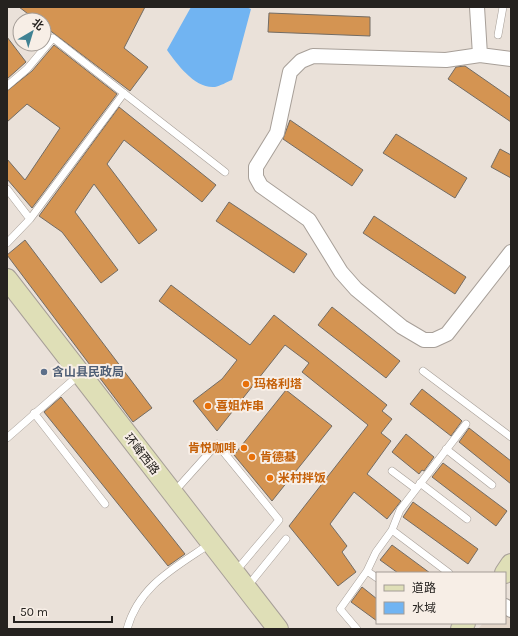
<svg xmlns="http://www.w3.org/2000/svg" width="518" height="636" font-family="Karla,'Noto Sans SC',sans-serif">
<rect width="100%" height="100%" fill="#eae1d9"/>
<path fill="#e3d5c8" d="M 505,612 L 511,615 L 511,629 L 478,629 L 483,623 L 505,623 Z"/>
<path fill="#71b4f2" d="M 191,7 L 246,7 L 251,9 L 232,80 C 227,82 220,86 215,87 C 195,89 177,64 167,50 Z"/>
<path fill="#d49452" stroke="#736c64" d="M 19,7 L 145,7 L 124,48 L 148,67 L 130,91 L 44,26 L 44,20 L 36,20 Z
M 269,13 L 370,17 L 370,36 L 268,32 Z
M 7,37 L 26,62 L 7,79 Z
M 54,45 L 117,94 L 32,208 L 7,179 L 7,159 L 25,180 L 60,128 L 27,104 L 7,122 L 7,91 L 32,71 Z
M 465,66 L 511,98 L 511,122 L 448,79 L 456,67 Z
M 119,107 L 216,185 L 202,202 L 124,140 L 107,164 L 157,230 L 139,244 L 94,184 L 75,212 L 118,270 L 101,283 L 62,232 L 39,216 Z
M 290,120 L 363,170 L 352,186 L 283,139 Z
M 396,134 L 467,178 L 455,198 L 383,153 Z
M 500,149 L 511,155 L 511,178 L 491,167 Z
M 229,202 L 307,254 L 294,273 L 216,221 Z
M 374,216 L 466,277 L 455,294 L 363,233 Z
M 25,240 L 152,408 L 133,422 L 7,255 Z
M 171,285 L 250,345 L 274,315 L 387,405 L 382,411 L 392,419 L 381,433 L 391,441 L 367,474 L 401,501 L 387,519 L 354,492 L 330,524 L 347,546 L 342,552 L 356,572 L 338,586 L 289,526 L 368,425 L 302,372 L 309,363 L 285,345 L 217,431 L 193,401 L 222,379 L 237,360 L 159,301 Z
M 332,307 L 400,361 L 386,378 L 318,325 Z
M 422,389 L 460,419 L 462,421 L 451,436 L 410,404 Z
M 286,390 L 332,426 L 272,501 L 234,455 Z
M 61,397 L 185,554 L 168,566 L 44,412 Z
M 469,428 L 511,461 L 511,484 L 459,442 Z
M 406,434 L 434,457 L 424,471 L 422,470 L 419,474 L 392,452 Z
M 443,463 L 507,511 L 496,526 L 432,477 Z
M 413,502 L 478,549 L 468,564 L 403,517 Z
M 392,545 L 430,573 L 398,573 L 380,560 Z
M 362,587 L 377,599 L 377,621 L 351,602 Z"/>
<g fill="none" stroke-linecap="round" stroke-linejoin="round">
<g stroke="#a79f98" stroke-width="8">
<path id="service" d="M 498,35 L 503,7
M 7,86 L 27,69 L 53,38 L 225,172
M 7,189 L 30,219
M 7,243 L 30,219 L 124,93
M 423,371 L 511,437
M 34,413 L 105,504
M 7,438 L 80,374
M 446,449 L 492,485
M 392,471 L 416,489
M 420,483 L 467,519
M 174,492 L 217,444 L 279,520 L 236,571
M 392,530 L 449,573
M 367,571 L 377,578
M 247,587 L 286,539
M 127,629 C 139,585 176,567 211,543
M 357,629 L 340,609 L 367,571 L 376,552 L 392,530 L 400,510 L 466,424"/>
</g>
<g stroke="#a79f98" stroke-width="16">
<path id="minor" d="M 477,7 L 480,55
M 511,59 L 480,55 L 446,60 L 313,56 L 301,61 L 290,72 L 277,133 L 256,167 L 256,177 L 261,186 L 309,220 L 341,272 L 356,289 L 402,327 L 424,340 L 434,340 L 447,334 L 511,252
M 505,606 L 511,610"/>
</g>
<g stroke="#a79f98" stroke-width="22">
<path id="secondary" d="M 7,279 L 278,629
M 505,573 L 511,564
M 461,629 L 465,623"/>
</g>
<use href="#service" stroke="#fff" stroke-width="7"/>
<use href="#minor" stroke="#fff" stroke-width="14"/>
<use href="#secondary" stroke="#dfdfb7" stroke-width="20"/>
</g>
<circle fill="#5c6f8a" stroke="#f7eee6" stroke-width="1.5" cx="44" cy="372" r="4"/>
<g fill="#e8710a" stroke="#f7eee6" stroke-width="1.5">
<circle cx="246" cy="384" r="4"/>
<circle cx="208" cy="406" r="4"/>
<circle cx="244" cy="448" r="4"/>
<circle cx="252" cy="457" r="4"/>
<circle cx="270" cy="478" r="4"/>
</g>
<g text-anchor="middle" stroke-width="4" stroke-linejoin="round" paint-order="stroke">
<g font-size="12" font-weight="bold" fill="#4e5e75" stroke="#f7eee6" text-anchor="start">
<text x="52" y="376">含山县民政局</text>
</g>
<g font-size="12" font-weight="bold" fill="#c56008" stroke="#f7eee6" text-anchor="start">
<text x="254" y="388">玛格利塔</text>
<text x="216" y="410">喜姐炸串</text>
<text x="236" y="452" text-anchor="end">肯悦咖啡</text>
<text x="260" y="461">肯德基</text>
<text x="278" y="482">米村拌饭</text>
</g>
<g font-size="12" fill="#25221f" stroke="#f7eee6">
<text transform="translate(142 454) rotate(52)" y="4">环峰西路</text>
</g>
</g>
<rect width="518" height="636" fill="none" stroke="#25221f" stroke-width="16"/>
<rect x="376" y="572" width="130" height="52" fill="#f7eee6" stroke="#a39c96"/>
<rect x="384" y="585" width="20" height="6" fill="#dfdfb7" stroke="#a39c96"/>
<text x="412" y="592" font-size="12" fill="#25221f">道路</text>
<rect x="384" y="602" width="20" height="12" fill="#71b4f2" stroke="#a39c96"/>
<text x="412" y="612" font-size="12" fill="#25221f">水域</text>
<g transform="translate(32 32) rotate(38)"><circle r="19" fill="#f7eee6" stroke="#a39c96"/>
<path d="M0-3L7 15L0 10L-7 15Z" fill="#408293"/>
<text y="-6" font-size="11" font-weight="bold" text-anchor="middle" fill="#25221f">北</text>
</g>
<path d="M14 616v6h98v-6" fill="none" stroke="#25221f" stroke-width="2"/>
<text x="20" y="616" font-size="12" fill="#25221f" stroke="#f7eee6" stroke-width="3" paint-order="stroke">50 m</text>
</svg>
